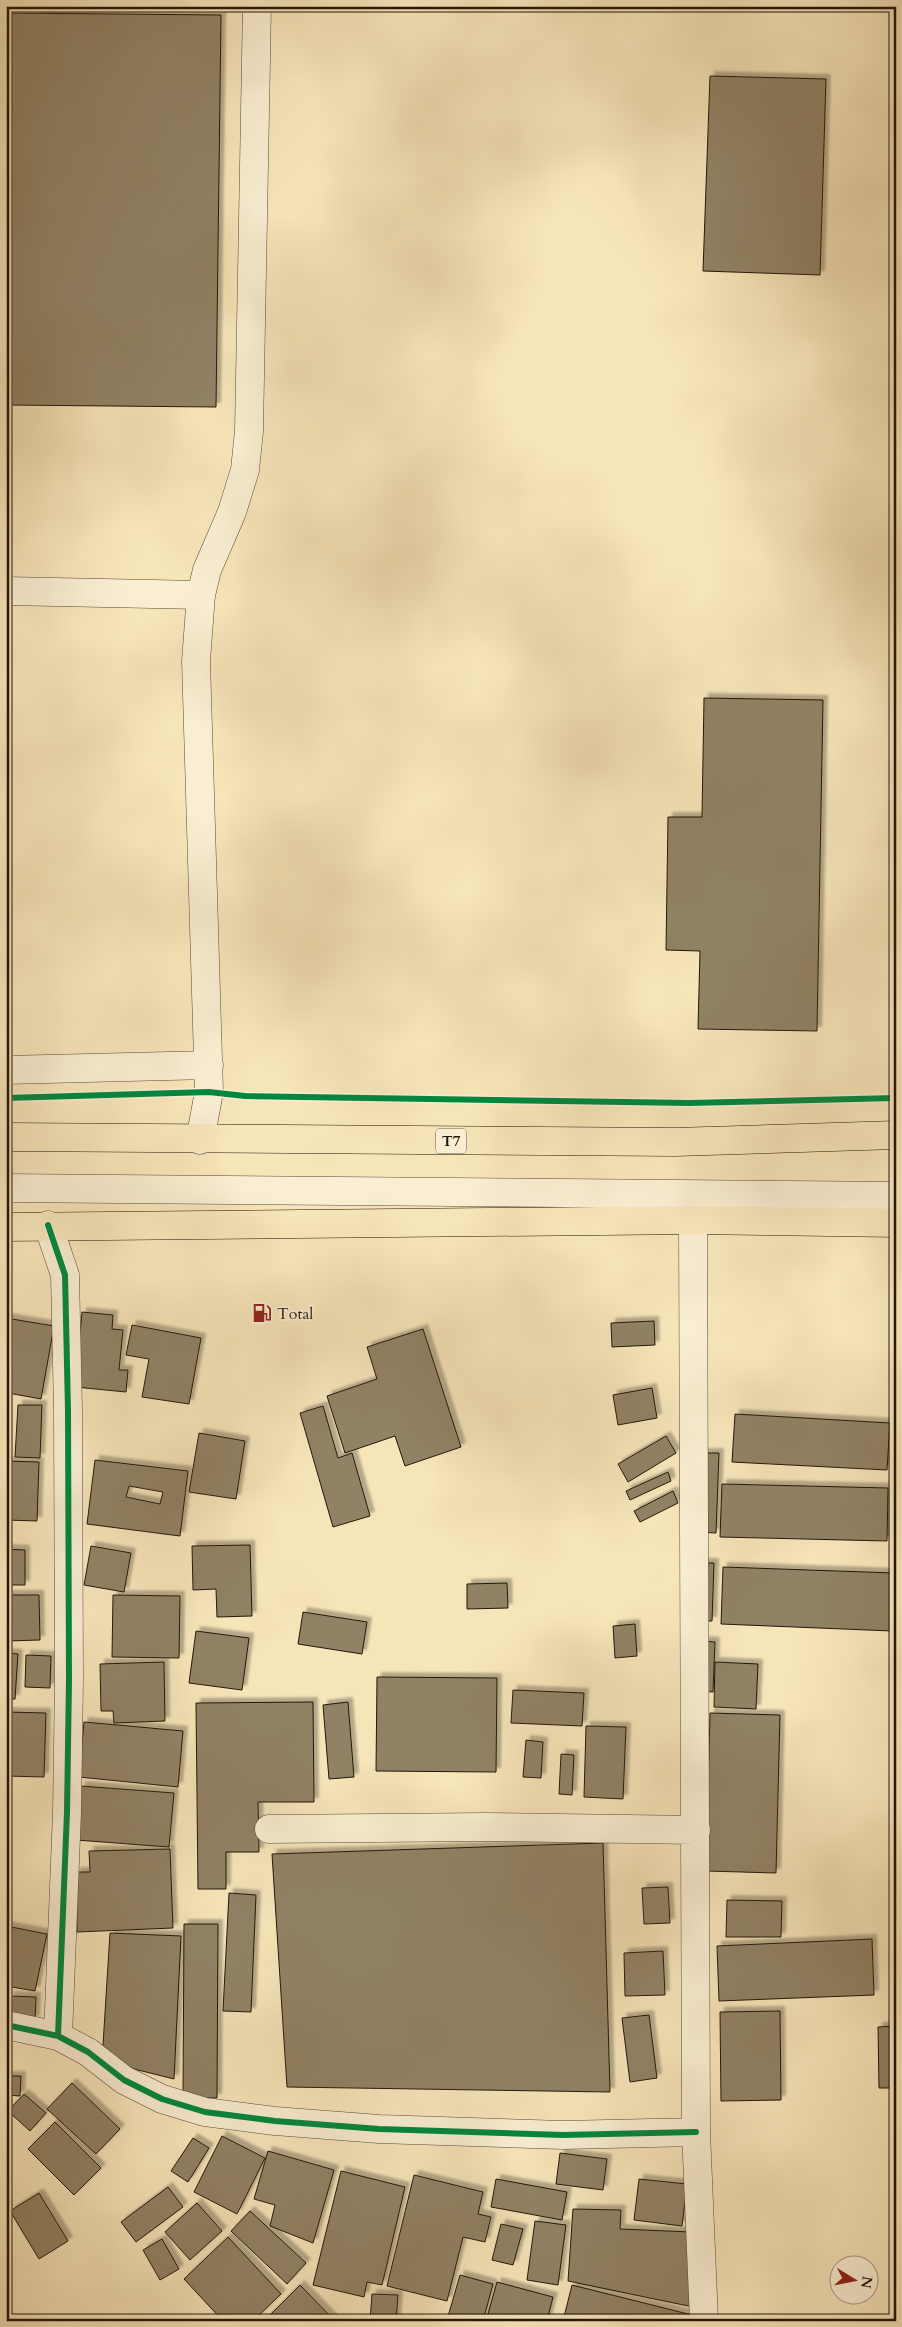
<svg xmlns="http://www.w3.org/2000/svg" width="902" height="2327" font-family="Cardo,serif">
<defs>
<filter id="shadow"><feDropShadow dx="4.5" dy="-4.5" stdDeviation="1" flood-color="#0004"/></filter>
</defs>
<rect width="100%" height="100%" fill="#f7e5ba"/>
<filter id="stains"><feTurbulence type="fractalNoise" baseFrequency=".004" numOctaves="4"/><feColorMatrix values="0 0 0 0 .2 0 0 0 0 .09 0 0 0 0 .02 0 0 0 .5 -.17"/></filter>
<radialGradient id="worn" r=".72"><stop offset=".6" stop-color="#630" stop-opacity="0"/><stop offset="1" stop-color="#630" stop-opacity=".3"/></radialGradient>
<path fill="#918265" stroke="#221708" fill-rule="evenodd" filter="url(#shadow)" d="M 6,13 L 221,15 L 216,407 L 6,405 Z
M 710,76 L 826,79 L 820,275 L 703,271 Z
M 704,698 L 823,700 L 817,1031 L 698,1029 L 700,951 L 666,950 L 668,817 L 702,817 Z
M 82,1312 L 113,1315 L 112,1329 L 123,1330 L 119,1370 L 128,1370 L 126,1392 L 75,1387 Z
M 6,1318 L 54,1326 L 41,1399 L 8,1393 L 6,1401 Z
M 654,1321 L 655,1345 L 612,1347 L 611,1323 Z
M 132,1325 L 201,1338 L 189,1404 L 142,1397 L 149,1359 L 126,1355 Z
M 423,1329 L 461,1447 L 405,1466 L 395,1436 L 345,1453 L 327,1396 L 377,1379 L 367,1347 Z
M 652,1388 L 657,1418 L 618,1425 L 613,1395 Z
M 18,1405 L 42,1405 L 40,1458 L 15,1457 Z
M 323,1406 L 338,1458 L 352,1453 L 370,1516 L 333,1527 L 300,1413 Z
M 735,1414 L 890,1423 L 887,1470 L 732,1462 Z
M 199,1433 L 245,1441 L 236,1499 L 189,1492 Z
M 666,1436 L 676,1453 L 628,1482 L 618,1464 Z
M 701,1453 L 719,1453 L 716,1533 L 698,1532 Z
M 95,1460 L 188,1471 L 180,1536 L 87,1524 ZM 129,1486 L 163,1492 L 160,1504 L 126,1497 Z
M 6,1461 L 39,1462 L 37,1521 L 6,1520 Z
M 668,1472 L 671,1481 L 630,1500 L 626,1491 Z
M 722,1484 L 888,1488 L 887,1541 L 720,1537 Z
M 673,1491 L 678,1503 L 640,1522 L 634,1511 Z
M 250,1545 L 252,1616 L 217,1617 L 216,1589 L 193,1590 L 192,1546 Z
M 91,1546 L 131,1553 L 124,1592 L 84,1585 Z
M 6,1549 L 25,1550 L 25,1585 L 6,1585 Z
M 702,1563 L 714,1563 L 712,1621 L 699,1621 Z
M 723,1567 L 894,1573 L 892,1631 L 721,1624 Z
M 507,1583 L 508,1608 L 467,1609 L 467,1584 Z
M 6,1595 L 39,1595 L 40,1640 L 6,1641 Z
M 113,1595 L 180,1596 L 179,1658 L 112,1657 Z
M 303,1612 L 367,1622 L 362,1654 L 298,1644 Z
M 635,1624 L 637,1656 L 615,1658 L 613,1626 Z
M 196,1631 L 249,1638 L 242,1690 L 189,1683 Z
M 702,1641 L 715,1642 L 713,1692 L 700,1691 Z
M 6,1653 L 18,1654 L 15,1699 L 6,1699 Z
M 26,1655 L 51,1656 L 50,1688 L 25,1687 Z
M 164,1662 L 165,1721 L 114,1723 L 113,1711 L 101,1711 L 100,1664 Z
M 715,1662 L 758,1664 L 756,1709 L 714,1707 Z
M 377,1677 L 497,1678 L 496,1772 L 376,1771 Z
M 513,1690 L 584,1693 L 582,1726 L 511,1723 Z
M 313,1702 L 314,1802 L 258,1802 L 259,1852 L 226,1852 L 226,1889 L 198,1889 L 196,1703 Z
M 348,1702 L 354,1777 L 329,1779 L 323,1705 Z
M 6,1712 L 46,1713 L 44,1777 L 6,1776 Z
M 710,1713 L 780,1715 L 776,1873 L 706,1871 Z
M 84,1722 L 183,1731 L 178,1787 L 79,1777 Z
M 586,1726 L 626,1727 L 623,1799 L 584,1797 Z
M 526,1740 L 543,1742 L 541,1778 L 523,1777 Z
M 561,1754 L 574,1755 L 572,1795 L 559,1794 Z
M 81,1786 L 174,1793 L 169,1847 L 76,1840 Z
M 603,1843 L 610,2092 L 287,2087 L 272,1854 Z
M 170,1849 L 173,1928 L 77,1932 L 76,1872 L 90,1872 L 89,1851 Z
M 668,1887 L 670,1923 L 644,1924 L 642,1888 Z
M 229,1893 L 256,1895 L 251,2012 L 223,2011 Z
M 727,1900 L 782,1901 L 781,1937 L 726,1937 Z
M 184,1924 L 218,1924 L 217,2098 L 183,2098 Z
M 6,1926 L 47,1934 L 35,1991 L 6,1986 Z
M 110,1933 L 181,1936 L 174,2079 L 102,2061 Z
M 872,1939 L 874,1995 L 719,2001 L 717,1946 Z
M 663,1951 L 665,1995 L 625,1996 L 624,1953 Z
M 10,1996 L 36,1997 L 35,2020 L 9,2019 Z
M 780,2011 L 781,2100 L 721,2101 L 720,2012 Z
M 649,2015 L 657,2078 L 630,2082 L 622,2018 Z
M 896,2026 L 896,2088 L 879,2088 L 878,2027 Z
M 6,2076 L 21,2076 L 20,2096 L 6,2095 Z
M 72,2083 L 120,2129 L 96,2154 L 47,2109 Z
M 24,2094 L 46,2113 L 30,2131 L 8,2111 Z
M 55,2122 L 101,2168 L 74,2195 L 28,2149 Z
M 222,2136 L 265,2158 L 237,2214 L 194,2192 Z
M 193,2138 L 209,2148 L 188,2182 L 171,2171 Z
M 268,2151 L 334,2170 L 313,2243 L 270,2226 L 275,2205 L 254,2199 Z
M 560,2153 L 607,2159 L 603,2190 L 556,2184 Z
M 341,2171 L 405,2187 L 382,2285 L 367,2282 L 364,2297 L 313,2285 Z
M 414,2175 L 483,2192 L 478,2214 L 491,2217 L 485,2242 L 463,2237 L 447,2301 L 387,2286 Z
M 496,2179 L 567,2192 L 562,2220 L 491,2207 Z
M 639,2179 L 687,2184 L 682,2226 L 634,2220 Z
M 168,2187 L 183,2207 L 136,2242 L 121,2222 Z
M 39,2193 L 68,2241 L 39,2259 L 10,2211 Z
M 197,2203 L 222,2231 L 190,2260 L 165,2232 Z
M 573,2209 L 621,2210 L 620,2229 L 691,2232 L 693,2307 L 568,2281 Z
M 250,2211 L 306,2263 L 287,2284 L 231,2231 Z
M 535,2221 L 566,2225 L 558,2285 L 527,2280 Z
M 501,2224 L 523,2229 L 513,2265 L 492,2260 Z
M 228,2237 L 281,2294 L 253,2321 L 223,2321 L 184,2279 Z
M 162,2239 L 179,2269 L 160,2280 L 143,2250 Z
M 460,2275 L 493,2284 L 483,2321 L 447,2320 Z
M 497,2282 L 553,2297 L 547,2321 L 486,2321 Z
M 300,2285 L 335,2321 L 264,2321 Z
M 572,2285 L 692,2315 L 691,2321 L 563,2321 Z
M 372,2294 L 398,2295 L 396,2321 L 370,2321 Z"/>
<g fill="none" stroke-linecap="round" stroke-linejoin="round">
<g stroke="#574a34" stroke-width="29">
<path id="minor" d="M 6,591 L 201,595
M 6,1070 L 209,1065
M 200,1140 L 209,1092 L 196,661 L 201,595 L 207,570 L 232,512 L 245,470 L 249,431 L 257,6
M 6,1188 L 896,1196
M 693,1220 L 696,2132 L 704,2321
M 48,1225 L 65,1275 L 68,1410 L 69,1680 L 67,1812 L 58,2036
M 269,1829 L 486,1827 L 696,1830
M 6,2025 L 58,2036 L 88,2052 L 124,2080 L 162,2099 L 205,2112 L 275,2121 L 379,2129 L 563,2135 L 696,2132"/>
</g>
<g stroke="#221708" stroke-width="29">
<path id="highway" d="M 6,1137 L 675,1142 L 896,1135
M 6,1227 L 693,1220 L 896,1223"/>
</g>
<use href="#minor" stroke="#faeed2" stroke-width="28"/>
<use href="#highway" stroke="#f7e5ba" stroke-width="28"/>
<g stroke="#faeed2" stroke-width="9">
<path id="cycleway" d="M 6,1098 L 209,1092 L 245,1096 L 689,1103 L 896,1098
M 48,1225 L 65,1275 L 68,1410 L 69,1680 L 67,1812 L 58,2036
M 6,2025 L 58,2036 L 88,2052 L 124,2080 L 162,2099 L 205,2112 L 275,2121 L 379,2129 L 563,2135 L 696,2132"/>
</g>
<use href="#cycleway" stroke="#00873e" stroke-width="6"/>
</g>
<defs>
<g id="fuel-bare" transform="scale(1.5)"><path d="M-5.5-6h7V0h2V4h1.3V-2.5L3-4.5l.8-.8L6-3V5H2.5V1h-1V6h-7ZM-4.2-4.7v3.2H.2V-4.7Z" fill="#8f2418" stroke="#faeed2" stroke-width="2.5" paint-order="stroke"/></g>
</defs>
<g fill-rule="evenodd">
<use href="#fuel-bare" x="262" y="1313"/>
</g>
<g text-anchor="middle" stroke-width="4" stroke-linejoin="round" paint-order="stroke">
<rect fill="#faeed2" stroke="#635845" stroke-width="1" x="436" y="1128.5" width="30" height="25" rx="4"/>
<g font-size="15" font-weight="bold" fill="#221708">
<text x="451" y="1146">T7</text>
</g>
<g font-size="16" fill="#221708" stroke="#faeed2" text-anchor="start">
<text x="277" y="1319">Total</text>
</g>
</g>
<rect width="902" height="2327" fill="none" stroke="#f7e5ba" stroke-width="25"/>
<rect x="8" y="8" width="887" height="2312" fill="none" stroke="#221708" stroke-width="2.5"/>
<rect x="12" y="12" width="877" height="2302" fill="none" stroke="#221708"/>
<g transform="translate(854 2280) rotate(100)"><circle r="24" fill="#faeed2" stroke="#a49881"/>
<path d="M0-4L9 19L0 12L-9 19Z" fill="#8f2418"/>
<text y="-8" font-size="14" font-weight="bold" text-anchor="middle" fill="#221708">N</text>
</g>
<rect width="100%" height="100%" filter="url(#stains)"/>
<rect width="100%" height="100%" fill="url(#worn)"/>
</svg>
